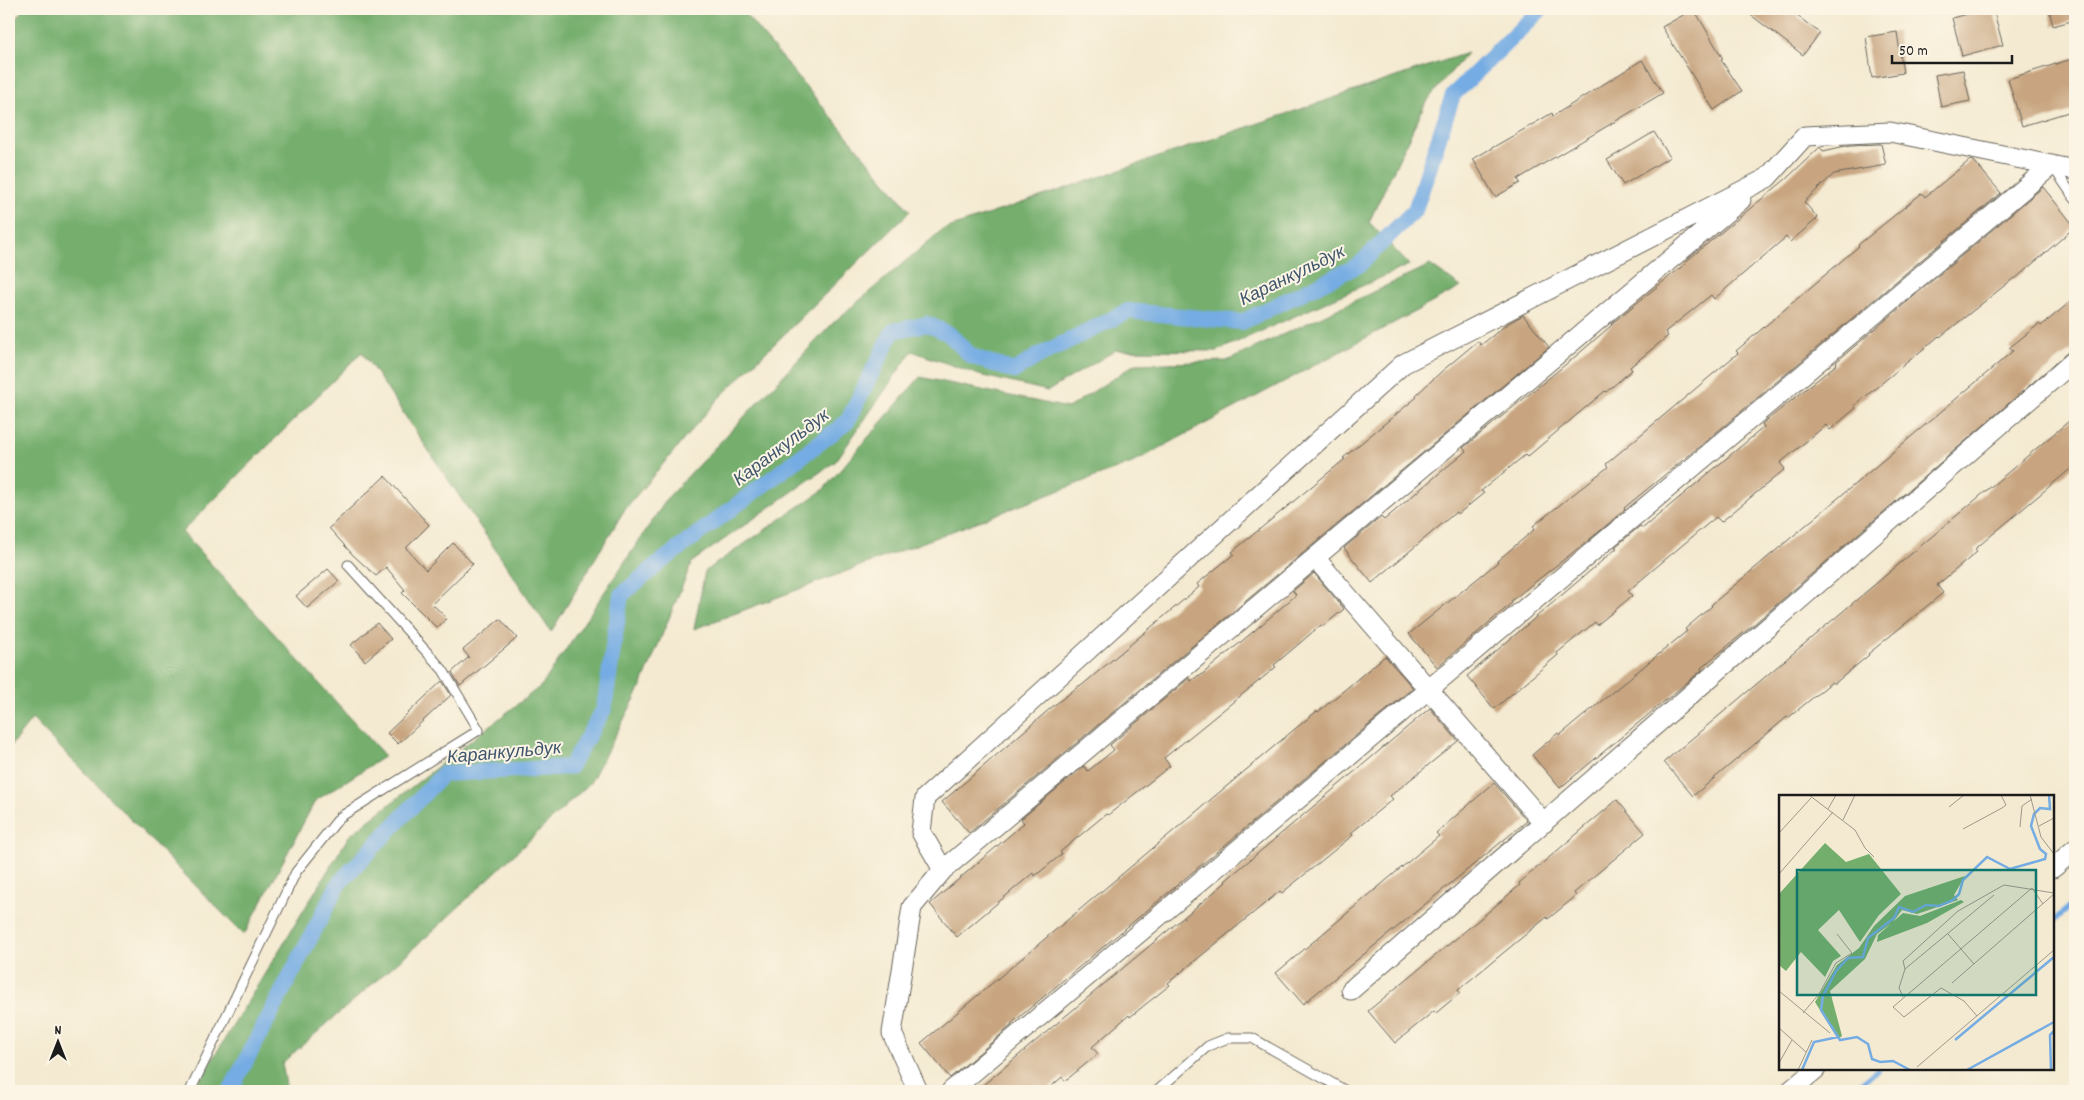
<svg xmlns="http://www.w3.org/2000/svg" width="2084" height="1100" font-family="Dekko,sans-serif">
<rect width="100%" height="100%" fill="#fcf5e5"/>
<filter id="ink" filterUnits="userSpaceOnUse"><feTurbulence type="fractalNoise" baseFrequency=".02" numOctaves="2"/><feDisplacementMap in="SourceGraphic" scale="10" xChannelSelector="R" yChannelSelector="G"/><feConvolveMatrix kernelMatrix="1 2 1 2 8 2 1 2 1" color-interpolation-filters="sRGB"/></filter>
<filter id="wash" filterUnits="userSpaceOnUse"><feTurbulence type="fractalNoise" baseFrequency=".0096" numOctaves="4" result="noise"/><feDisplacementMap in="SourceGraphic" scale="20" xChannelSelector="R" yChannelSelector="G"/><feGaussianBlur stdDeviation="1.12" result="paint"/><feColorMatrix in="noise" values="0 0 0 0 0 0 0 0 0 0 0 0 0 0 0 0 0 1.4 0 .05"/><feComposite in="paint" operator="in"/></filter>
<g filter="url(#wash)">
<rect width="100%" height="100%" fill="#f4ead1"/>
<path fill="#74ae6d" stroke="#486544" d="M 24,9 L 741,9 L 910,211 L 718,399 L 625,509 L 551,632 L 362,352 L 182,532 L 385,756 L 315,801 L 244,935 L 32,719 L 9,748 L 9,26 Z
M 1467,53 L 1426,102 L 1369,222 L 1409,265 L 1217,351 L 1116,350 L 1048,391 L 979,375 L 912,351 L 836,461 L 692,562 L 640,689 L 590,783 L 432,932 L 282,1063 L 287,1091 L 193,1091 L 349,836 L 542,685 L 669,496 L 834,322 L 942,230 Z
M 1430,265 L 1461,287 L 1132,463 L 694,629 L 705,571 L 823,490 L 920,377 L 1068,408 L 1135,364 L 1227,361 Z"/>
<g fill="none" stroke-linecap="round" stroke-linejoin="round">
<path stroke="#74ace3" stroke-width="5" d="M 2053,921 L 2075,902
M 1851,1091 L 1878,1069"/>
<path stroke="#74ace3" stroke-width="16" d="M 230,1091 L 339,883 L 443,774 L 570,767 L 604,709 L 621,595 L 662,561 L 847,422 L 893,331 L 927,324 L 949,334 L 971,356 L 1014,371 L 1038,356 L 1128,311 L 1242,322 L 1359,265 L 1415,210 L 1453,95 L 1541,9"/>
</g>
<g id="blocks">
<path fill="#c8a580" d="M 1694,9 L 1723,59 L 1721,60 L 1742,91 L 1714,110 L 1662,27 Z
M 1743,9 L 1788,9 L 1820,33 L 1803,55 Z
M 1985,9 L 1993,9 L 2003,45 L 1962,56 L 1952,18 Z
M 2049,9 L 2075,9 L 2075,20 L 2053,26 Z
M 1897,32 L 1903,73 L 1872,78 L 1866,37 Z
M 2075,58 L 2075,110 L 2022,126 L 2008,79 Z
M 1642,60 L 1663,93 L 1518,179 L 1520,183 L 1495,197 L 1473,159 L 1552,113 L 1553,116 Z
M 1963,70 L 1970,101 L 1941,107 L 1935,75 Z
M 1654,132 L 1670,157 L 1623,185 L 1607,160 Z
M 1881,144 L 1886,165 L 1834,174 L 1804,202 L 1818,218 L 1790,242 L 1786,237 L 1714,299 L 1711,295 L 1665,332 L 1668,336 L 1630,367 L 1632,370 L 1606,392 L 1605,391 L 1527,457 L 1525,455 L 1481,491 L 1484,493 L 1458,514 L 1456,512 L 1372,583 L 1344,548 L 1381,517 L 1384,520 L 1430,481 L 1466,451 L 1463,448 L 1576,356 L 1612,325 L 1611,324 L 1685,264 L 1684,263 L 1786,179 L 1820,147 L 1823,151 L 1850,145 Z
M 1970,160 L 1974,161 L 2001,193 L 1705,442 L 1624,508 L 1625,509 L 1600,531 L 1511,601 L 1512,603 L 1437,667 L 1409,634 L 1498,562 L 1497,561 L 1535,529 L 1533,526 L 1608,467 L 1606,464 L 1738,353 L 1736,351 L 1859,246 L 1858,245 L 1922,193 L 1925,197 Z
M 2043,187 L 2075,227 L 2015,279 L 2014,278 L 1940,337 L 1939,336 L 1854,406 L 1856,408 L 1830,430 L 1826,425 L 1780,463 L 1785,469 L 1721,522 L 1716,517 L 1667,558 L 1628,591 L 1632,596 L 1597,625 L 1595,622 L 1557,653 L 1558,655 L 1494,709 L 1467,676 L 1617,548 L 1615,547 L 1640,526 L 1643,528 L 1764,427 L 1762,424 L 1837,364 L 1836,362 Z
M 2075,298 L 2075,349 L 2068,352 L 1753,625 L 1701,668 L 1702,670 L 1696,675 L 1560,788 L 1532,755 L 1558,733 L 1560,735 L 1687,631 L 1685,629 L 1712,606 L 1711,605 L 2013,351 L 2009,348 L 2039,324 L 2041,326 Z
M 1523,315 L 1549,347 L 969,833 L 942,802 L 1052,707 L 1080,685 L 1081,686 L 1199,587 L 1197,584 L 1234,554 L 1232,552 L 1345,459 L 1343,458 L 1417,397 L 1416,395 L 1442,371 L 1478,341 L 1481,345 L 1507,324 Z
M 2075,416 L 2075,465 L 1975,549 L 1977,552 L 1937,585 L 1943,593 L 1868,654 L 1869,655 L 1834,684 L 1832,682 L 1788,718 L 1787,717 L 1693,796 L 1664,762 Z
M 385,476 L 429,525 L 406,548 L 426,570 L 453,543 L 473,564 L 432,604 L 447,618 L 437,628 L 402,593 L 405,590 L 386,567 L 376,576 L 353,555 L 329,528 Z
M 328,569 L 339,581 L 307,608 L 296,596 Z
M 1314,573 L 1344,609 L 1322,627 L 1321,625 L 1274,665 L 1276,667 L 1249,689 L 1164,758 L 1170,766 L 1108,815 L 1106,814 L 1060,852 L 1062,854 L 1035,876 L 1033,873 L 957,937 L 930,904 L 1024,823 L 1021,819 L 1084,766 L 1088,771 L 1114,750 L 1110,745 L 1189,678 L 1191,681 L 1199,675 L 1200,676 L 1260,626 L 1296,595 L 1293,591 Z
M 500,619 L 517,638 L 460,686 L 452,672 L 469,657 L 463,650 Z
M 377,623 L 391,639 L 365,661 L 351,645 Z
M 1385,656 L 1413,688 L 1011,1024 L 1012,1025 L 950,1078 L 921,1043 L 1290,733 L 1317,711 L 1318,712 Z
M 442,681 L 451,695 L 398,744 L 387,733 Z
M 1430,708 L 1458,741 L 1390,796 L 1393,799 L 1351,833 L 1353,835 L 1282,893 L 1280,891 L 1168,983 L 1170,985 L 1146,1004 L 1130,1017 L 1129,1015 L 1092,1047 L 1098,1054 L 1065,1081 L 1062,1077 L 1046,1091 L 976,1091 L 1226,882 L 1225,881 Z
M 1494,783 L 1527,821 L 1303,1004 L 1276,973 L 1439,836 L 1436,833 Z
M 1617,800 L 1645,833 L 1574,893 L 1576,896 L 1548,919 L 1547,917 L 1458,990 L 1460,993 L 1436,1013 L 1434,1011 L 1395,1043 L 1368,1011 L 1481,918 L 1520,885 L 1519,883 Z"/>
</g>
</g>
<g filter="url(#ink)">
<use href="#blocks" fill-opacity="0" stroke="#68645b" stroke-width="1"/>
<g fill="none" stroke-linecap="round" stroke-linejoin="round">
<g stroke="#68645b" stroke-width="11">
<path id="service" d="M 2053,167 L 2075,199
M 190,1091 L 296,872 L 340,817 L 479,730 L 443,670 L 348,565
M 1157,1091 L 1208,1046 L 1228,1038 L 1252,1038 L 1346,1091"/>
</g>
<g stroke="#68645b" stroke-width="21">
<path id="minor" d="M 1316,559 L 1544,823
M 2053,868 L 2075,849
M 943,870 L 921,832 L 925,798 L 1403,364 L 1767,178 L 1805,136 L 1890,132 L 2075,170
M 1351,990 L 2075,360
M 918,1091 L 892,1033 L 912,907 L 943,870 L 1741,200
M 951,1091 L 2052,165
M 1790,1091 L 1816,1069"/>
</g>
<use href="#service" stroke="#fff" stroke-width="9"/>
<use href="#minor" stroke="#fff" stroke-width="19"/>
</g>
</g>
<g text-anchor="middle" stroke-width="4" stroke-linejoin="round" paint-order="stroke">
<g font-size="18" font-style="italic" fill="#3f566c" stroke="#fcf5e5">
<text transform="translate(1292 275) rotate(-26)" y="6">Каранкульдук</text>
<text transform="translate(781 447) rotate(-37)" y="6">Каранкульдук</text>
<text transform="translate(504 752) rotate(-5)" y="6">Каранкульдук</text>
</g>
</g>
<g transform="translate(1779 795)">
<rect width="275" height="275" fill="#f4ead1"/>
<path d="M 46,48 L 67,67 L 90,59 L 122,99 L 100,120 L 81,147 L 60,115 L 39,135 L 62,161 L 54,166 L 46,182 L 22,157 L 7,176 L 0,170 L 0,99 ZM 186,81 L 175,100 L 179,105 L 138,119 L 123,115 L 114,127 L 98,139 L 86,164 L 51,196 L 63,241 L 59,244 L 36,207 L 58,170 L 80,153 L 95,131 L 126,101 ZM 182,105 L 185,107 L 148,128 L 98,147 L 99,140 L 124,118 L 141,121 Z" fill="#74ae6d"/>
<path fill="none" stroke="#74ace3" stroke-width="2.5" d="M 176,245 L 275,162M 23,275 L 35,247 L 59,242M 131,275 L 114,266 L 101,267 L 93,264 L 89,249 L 78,242 L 61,245 L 42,215 L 44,201 L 57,176 L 69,163 L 84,162 L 89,143 L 115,123 L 120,112 L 134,117 L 147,110 L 160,111 L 174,105 L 180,99 L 184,85 L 208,62 L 231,74 L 266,64 L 267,59 L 261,54 L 252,31 L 255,19 L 261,13 L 271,14 L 270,0M 188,275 L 275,227M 272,275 L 271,240 L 275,236"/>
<path fill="none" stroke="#9e9889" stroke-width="1" d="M 30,0 L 76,35 L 86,53 L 95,62M 251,0 L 262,42 L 275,59M 170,12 L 185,0M 49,14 L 57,0M 64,25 L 76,0M 260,31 L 275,23M 241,32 L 243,11 L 253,4M 184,34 L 223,13 L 227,10 L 222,0M 0,38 L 32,3M 0,79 L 54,17M 169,139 L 195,169M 126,174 L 124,166 L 179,116 L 225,90 L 275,98M 173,188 L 275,99M 0,196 L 51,238M 124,202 L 120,193 L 126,174 L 215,100M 24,218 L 40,199 L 57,168 L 73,158 L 58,139M 198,221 L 185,206 L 162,193 L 125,222 L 114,212 L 253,93 L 264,109M 0,233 L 27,257M 0,268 L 13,245M 138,272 L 275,155M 19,275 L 33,245"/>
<path fill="#0f766e" fill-opacity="0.15" stroke="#0f766e" stroke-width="2.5" d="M 18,75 L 257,75 L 257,200 L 18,200 Z"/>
<rect width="275" height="275" fill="none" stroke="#1c1c1c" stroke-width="2.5"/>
</g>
<rect width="2084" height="1100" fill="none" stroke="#fcf5e5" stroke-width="30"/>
<g transform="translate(58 1042)" stroke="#fcf5e5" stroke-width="4" paint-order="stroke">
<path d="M0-4L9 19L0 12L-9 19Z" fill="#1c1c1c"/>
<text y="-8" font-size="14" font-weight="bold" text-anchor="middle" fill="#1c1c1c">N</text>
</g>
<path d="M1892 55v8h120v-8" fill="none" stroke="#1c1c1c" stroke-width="2.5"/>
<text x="1899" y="55" font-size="15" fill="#1c1c1c" stroke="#fcf5e5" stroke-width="4" paint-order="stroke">50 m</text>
</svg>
